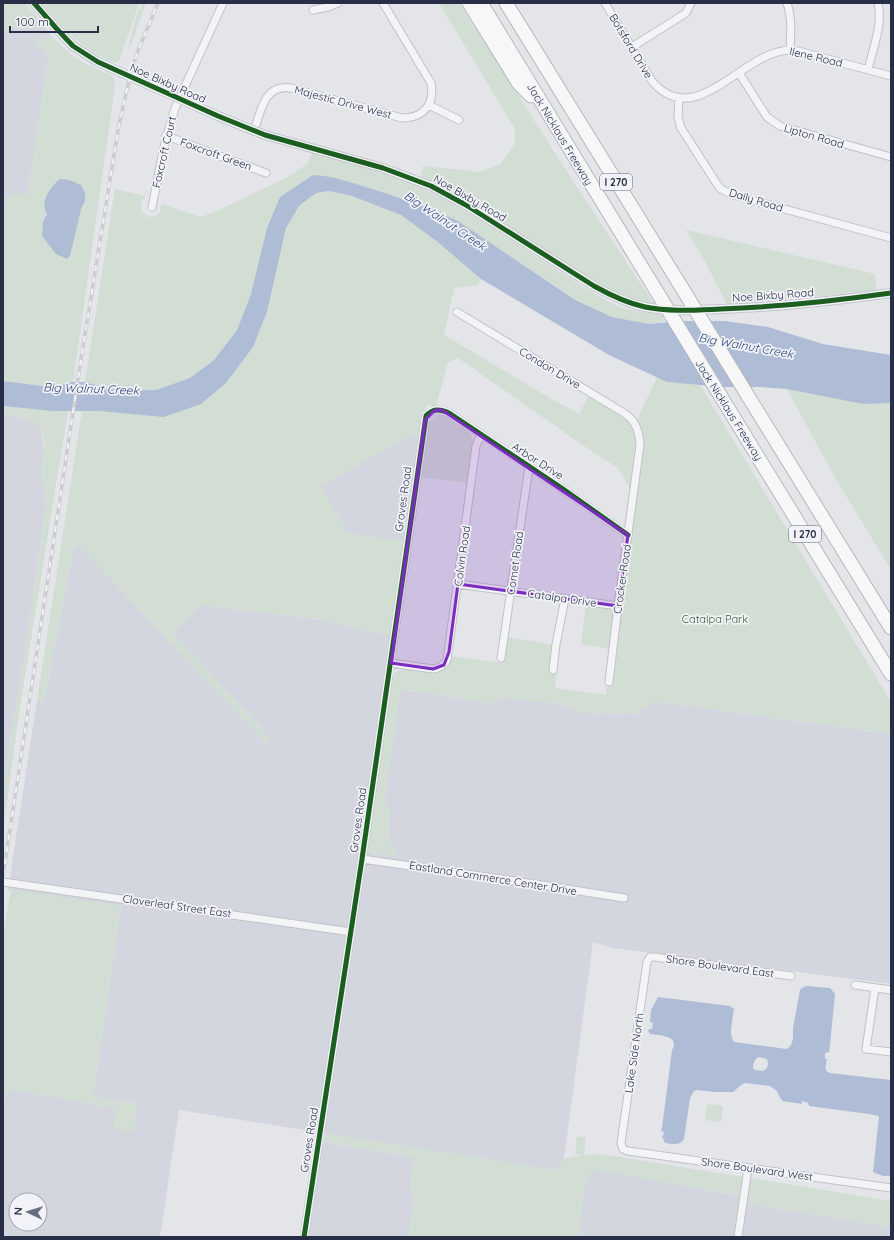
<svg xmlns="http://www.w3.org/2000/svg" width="894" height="1240" font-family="Quicksand,sans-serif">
<rect width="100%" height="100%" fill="#e3e5e9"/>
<path fill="#d3d6de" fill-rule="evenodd" d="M 37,17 L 53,38 L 36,40 L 36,43 L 48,56 L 48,60 L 28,191 L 26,194 L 8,197 L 3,213 L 3,29 L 33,29 L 37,27 Z
M 3,413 L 34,422 L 40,426 L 43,439 L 44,453 L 41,473 L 46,495 L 46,503 L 28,631 L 3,789 Z
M 410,435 L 419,437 L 415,477 L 404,542 L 347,533 L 321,486 Z
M 79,545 L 170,643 L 266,743 L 271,739 L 173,633 L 201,605 L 317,619 L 391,636 L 393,674 L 390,680 L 367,843 L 389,841 L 390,807 L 384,805 L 400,689 L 491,703 L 503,698 L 560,704 L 582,713 L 637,714 L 652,701 L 891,734 L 891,984 L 613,948 L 593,942 L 564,1159 L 556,1170 L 179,1110 L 160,1237 L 3,1237 L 3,1110 L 8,1089 L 117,1108 L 133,1133 L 137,1104 L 93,1097 L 121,906 L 8,890 L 37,700 L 44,702 L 74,548 ZM 16,1200 L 40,1200 L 40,1224 L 16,1224 Z
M 317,1141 L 414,1157 L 410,1187 L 414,1201 L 408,1237 L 301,1237 Z
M 594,1169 L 750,1198 L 749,1204 L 891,1227 L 891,1237 L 579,1237 L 585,1181 Z"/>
<path fill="#d2ddd4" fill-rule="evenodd" d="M 3,3 L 25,3 L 37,17 L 37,27 L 33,29 L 3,29 Z
M 42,3 L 139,3 L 120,59 L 116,63 C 83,51 64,29 42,3 Z
M 142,3 L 146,3 L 131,45 L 128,48 L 137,14 Z
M 439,3 L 459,3 L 571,178 L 654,304 C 618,299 585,274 554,255 C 523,235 492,216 461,196 L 445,187 L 421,177 L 423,166 L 479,172 L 501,164 L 515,143 L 515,129 Z
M 50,37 L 53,38 L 73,56 L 88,65 L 112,76 L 114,78 L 115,86 L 73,382 L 50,387 L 3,381 L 3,213 L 8,197 L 11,193 L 26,194 L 28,191 L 48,60 L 48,56 L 36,43 L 36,40 ZM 46,197 L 85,201 L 81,209 L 43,222 L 47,214 C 44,209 45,203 46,197 Z
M 312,152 L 404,180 L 444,199 L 482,221 L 585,288 L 609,302 L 626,309 L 662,315 L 665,322 L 649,324 L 612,317 L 575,300 L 458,221 C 430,208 399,197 369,188 C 349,182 334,176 313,175 L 251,294 L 237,330 L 214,360 L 190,378 L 156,390 L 119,391 L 85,382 L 115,189 L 146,196 C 140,201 140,205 142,212 L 149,217 L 156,216 L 160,212 L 161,204 L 201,217 L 217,211 L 288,177 L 307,164 Z
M 329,191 L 352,196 L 401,215 L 439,243 L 481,279 L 478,285 L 454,288 L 444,335 L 543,394 L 579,414 L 589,395 L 637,420 L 657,377 L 667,382 L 700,385 L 891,702 L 891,734 L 653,701 L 637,714 L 582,713 L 560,704 L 503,698 L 491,703 L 401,689 L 384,805 L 390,807 L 389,841 L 400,857 L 374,854 L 367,850 L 367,843 L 390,680 C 401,654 434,684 448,665 C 449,663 450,659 451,656 L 502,663 L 507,637 L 556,645 L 552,670 L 557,671 L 555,688 L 606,695 L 610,649 L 581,644 L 586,604 L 616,608 L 631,491 L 618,468 L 587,448 L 458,358 L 448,362 L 436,406 L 428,405 L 422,413 L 419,437 L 410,435 L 321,486 L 347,533 L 404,542 L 391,636 L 317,619 L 201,605 L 173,633 L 271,739 L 266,743 L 170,643 L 79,545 L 74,548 L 44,702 L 37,700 L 82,411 L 100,411 L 201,404 L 226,383 L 253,347 L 267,312 L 286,228 L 299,206 L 316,193 Z
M 686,230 L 875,274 L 876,290 L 728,306 L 702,256 Z
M 787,389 L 863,404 L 891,403 L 891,570 L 833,474 Z
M 3,406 L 68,411 L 20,707 L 3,830 L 3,789 L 28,631 L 46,503 C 46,492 41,483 41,473 C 41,466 43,460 44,454 C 47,419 30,421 3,413 Z
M 443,415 L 469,432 L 474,441 L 469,483 L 420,477 L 428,423 L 435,416 Z
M 11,889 L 121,906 L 93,1097 L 137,1104 L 133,1133 L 113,1129 L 116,1108 L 8,1089 L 3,1110 L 3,935 Z
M 707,1104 L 723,1106 L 721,1122 L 705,1120 Z
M 326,1133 L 556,1170 L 564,1159 L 582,1155 L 575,1154 L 577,1136 L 586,1138 L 584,1155 L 601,1154 L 891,1201 L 891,1227 L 749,1204 L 749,1197 L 594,1170 L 585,1181 L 579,1237 L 408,1237 L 414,1201 L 410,1187 L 414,1157 L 324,1142 Z"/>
<path fill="#afbcd6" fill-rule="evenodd" d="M 313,175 C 334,176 349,182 369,188 C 399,197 430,208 458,221 L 575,300 L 612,317 L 649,324 L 683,321 L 725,321 L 768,327 L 823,344 L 891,355 L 891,403 L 863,404 L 787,389 L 759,387 L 723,387 L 667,382 L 609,355 L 481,279 L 439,243 L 401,215 L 352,196 L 329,191 L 316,193 L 299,206 L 286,228 L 267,312 L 253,347 L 226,383 L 201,404 L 164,417 L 100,411 L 53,411 L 3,406 L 3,381 L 50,387 L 73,382 L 85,382 L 119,391 L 156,390 L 190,378 L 214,360 L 237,330 L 251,294 L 267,228 L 280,197 Z
M 60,179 L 69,180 L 81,185 L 85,193 L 85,201 L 81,209 L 70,256 L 67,259 L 56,254 L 42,236 L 43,222 L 47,214 C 39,202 51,186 60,179 Z
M 806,986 L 830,988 L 835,994 L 830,1045 L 829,1052 L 825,1053 L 825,1059 L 827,1059 C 826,1065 823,1071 830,1073 L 891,1080 L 891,1176 L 883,1176 L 873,1172 L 879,1116 L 869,1114 L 809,1106 L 808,1103 L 802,1101 L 802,1104 L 783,1101 L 780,1098 L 777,1091 L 770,1086 L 745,1083 L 741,1085 L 733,1092 L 715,1092 L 697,1090 L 694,1091 L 690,1098 L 684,1139 C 680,1146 672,1144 665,1143 L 662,1136 L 663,1136 L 664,1132 L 661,1131 L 662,1128 L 672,1050 L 674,1046 L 673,1040 C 666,1035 658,1035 650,1034 L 648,1031 L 649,1029 L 652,1029 L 653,1023 L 650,1022 L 651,1010 L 658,997 L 730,1006 L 734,1009 C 733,1019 728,1034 734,1042 L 787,1049 L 791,1045 L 793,1039 L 793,1028 L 800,990 L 802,988 ZM 759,1057 L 767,1059 L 768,1063 L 767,1068 L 763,1071 L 755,1070 L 753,1068 C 753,1064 755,1058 759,1057 Z"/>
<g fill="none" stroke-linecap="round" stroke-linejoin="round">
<g stroke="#c0c2c7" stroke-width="9">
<path id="street" d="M 605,3 L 652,81 C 698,136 749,40 798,51 L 891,76
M 787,3 C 792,18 791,33 790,49
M 313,10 L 328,7 L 338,3
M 632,47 L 686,13 L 691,3
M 868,70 C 873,48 883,25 878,3
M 739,73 L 767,117 L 780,126 L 891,157
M 679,98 L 678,117 L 681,128 L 717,184 L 721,189 L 733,195 L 891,238
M 429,105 L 459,120
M 254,131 C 261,111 264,84 291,88 L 402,118 C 424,118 435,104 431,83 L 383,3
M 166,135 L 182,142 L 266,173
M 152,207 C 159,173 164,139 176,106 L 223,3
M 457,312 L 624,413 C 636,421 639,431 640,445 L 618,606 L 609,682
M 458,584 L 618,606
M 501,658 L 529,467
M 391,663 L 433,669 C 440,668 443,666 447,660 L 476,446 L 481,435
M 553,670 L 556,644 L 565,599
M 362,859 L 535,884 L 624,898
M 3,882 L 351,932
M 791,976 L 654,957 L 650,957 L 647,962 L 621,1143 L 623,1149 L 628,1151 L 891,1188
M 855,985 L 891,990
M 875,988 L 866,1049 L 891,1052
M 304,1237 L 362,859 L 426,416 C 433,408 440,409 449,413 L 563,489 L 628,535
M 738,1237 L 748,1168"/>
</g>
<g stroke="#b5b8be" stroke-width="15">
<path id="highway" d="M 469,3 L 519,84 L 531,96
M 481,3 L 657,292
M 506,3 L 682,288
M 720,395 L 891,674
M 748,396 L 891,628"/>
</g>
<use href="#street" stroke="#f3f4f6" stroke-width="7"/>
<path stroke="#c4c5ca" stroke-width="10" d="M 34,3 L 56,28 L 73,46 L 98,62 L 218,116 L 265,135 L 383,168 L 431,186 L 466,205 L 594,286 C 610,295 627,303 645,307 C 670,312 696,310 721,309 C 778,307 834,301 891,293"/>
<use href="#highway" stroke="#f7f7f7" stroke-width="13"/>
<g stroke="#cccdd0" stroke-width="3.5">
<path id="rail" d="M 3,876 L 80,366 L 118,130 L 127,89 L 137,53 L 158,3"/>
</g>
<use href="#rail" stroke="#f1f3f8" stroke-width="2" stroke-dasharray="6" stroke-linecap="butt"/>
<g stroke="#b5b8be" stroke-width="15" stroke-linecap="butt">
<path id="highway-bridge" d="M 682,288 L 748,396
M 657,292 L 720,395"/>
</g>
<use href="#highway-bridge" stroke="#f7f7f7" stroke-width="13"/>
<g stroke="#f1f3f8" stroke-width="8">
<path id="cycleway" d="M 34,3 L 56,28 L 73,46 L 98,62 L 218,116 L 265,135 L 383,168 L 431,186 L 466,205 L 594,286 C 610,295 627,303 645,307 C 670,312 696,310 721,309 C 778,307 834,301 891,293
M 304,1237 L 362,859 L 426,416 C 433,408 440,409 449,413 L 563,489 L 628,535"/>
</g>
<use href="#cycleway" stroke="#1b5e20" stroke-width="5"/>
</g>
<path fill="#7b2cbf" fill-opacity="0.2" stroke="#7b2cbf" stroke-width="3" stroke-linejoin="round" d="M 435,410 L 442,410 L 628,535 L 618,606 L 458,584 L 449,652 L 444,665 L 433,669 L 391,663 L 425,420 Z"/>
<g text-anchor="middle" stroke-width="3.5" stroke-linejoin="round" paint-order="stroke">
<g fill="#f1f3f8" stroke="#64697b" stroke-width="1">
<rect x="600" y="174" width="32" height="16" rx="3"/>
<rect x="789" y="526" width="32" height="16" rx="3"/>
</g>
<g font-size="10" font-weight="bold" fill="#282e45">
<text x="616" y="186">I 270</text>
<text x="805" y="538">I 270</text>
</g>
<g font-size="11" fill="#282e45" stroke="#f1f3f8">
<text transform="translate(631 46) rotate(59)" y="4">Botsford Drive</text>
<text transform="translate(816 57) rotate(13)" y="4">Ilene Road</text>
<text transform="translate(168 83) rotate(24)" y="4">Noe Bixby Road</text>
<text transform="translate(343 102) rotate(15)" y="4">Majestic Drive West</text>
<text transform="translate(560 134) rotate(59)" y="4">Jack Nicklaus Freeway</text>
<text transform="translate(814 136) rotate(16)" y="4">Lipton Road</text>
<text transform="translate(164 152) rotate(-77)" y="4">Foxcroft Court</text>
<text transform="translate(216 154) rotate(20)" y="4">Foxcroft Green</text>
<text transform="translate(470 198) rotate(30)" y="4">Noe Bixby Road</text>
<text transform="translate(756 200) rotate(17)" y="4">Daily Road</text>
<text transform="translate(773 295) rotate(-4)" y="4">Noe Bixby Road</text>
<text transform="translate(550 368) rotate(31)" y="4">Condon Drive</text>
<text transform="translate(729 410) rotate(58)" y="4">Jack Nicklaus Freeway</text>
<text transform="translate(538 461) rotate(33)" y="4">Arbor Drive</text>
<text transform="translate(403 499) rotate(-82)" y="4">Groves Road</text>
<text transform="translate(462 556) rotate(-82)" y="4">Colvin Road</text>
<text transform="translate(515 563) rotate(-82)" y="4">Comet Road</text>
<text transform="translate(622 579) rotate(-82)" y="4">Crocker Road</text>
<text transform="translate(562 598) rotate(8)" y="4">Catalpa Drive</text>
<text transform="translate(358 820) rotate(-82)" y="4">Groves Road</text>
<text transform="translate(493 878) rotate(9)" y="4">Eastland Commerce Center Drive</text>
<text transform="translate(177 906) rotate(8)" y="4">Cloverleaf Street East</text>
<text transform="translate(720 966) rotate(8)" y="4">Shore Boulevard East</text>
<text transform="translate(634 1053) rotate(-82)" y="4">Lake Side North</text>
<text transform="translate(309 1140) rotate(-81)" y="4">Groves Road</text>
<text transform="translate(757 1169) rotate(8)" y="4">Shore Boulevard West</text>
</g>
<g font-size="11" fill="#366234" stroke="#f1f3f8">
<text x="715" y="623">Catalpa Park</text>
</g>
<g font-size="12" font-style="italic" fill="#2e467d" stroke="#f1f3f8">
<text transform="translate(445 221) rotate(34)" y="4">Big Walnut Creek</text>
<text transform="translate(746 346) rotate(10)" y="4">Big Walnut Creek</text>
<text transform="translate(91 389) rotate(2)" y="4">Big Walnut Creek</text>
</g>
</g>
<rect width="894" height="1240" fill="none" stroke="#282e45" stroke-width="8"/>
<g transform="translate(28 1212) rotate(274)"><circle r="19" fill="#f1f3f8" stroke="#a1a4b0"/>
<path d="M0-3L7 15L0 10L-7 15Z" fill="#696e7e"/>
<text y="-6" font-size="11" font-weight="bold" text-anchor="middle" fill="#282e45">N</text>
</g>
<path d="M10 26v6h88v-6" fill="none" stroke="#282e45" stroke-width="2"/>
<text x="16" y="26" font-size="12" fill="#282e45" stroke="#f1f3f8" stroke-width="3" paint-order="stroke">100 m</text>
</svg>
